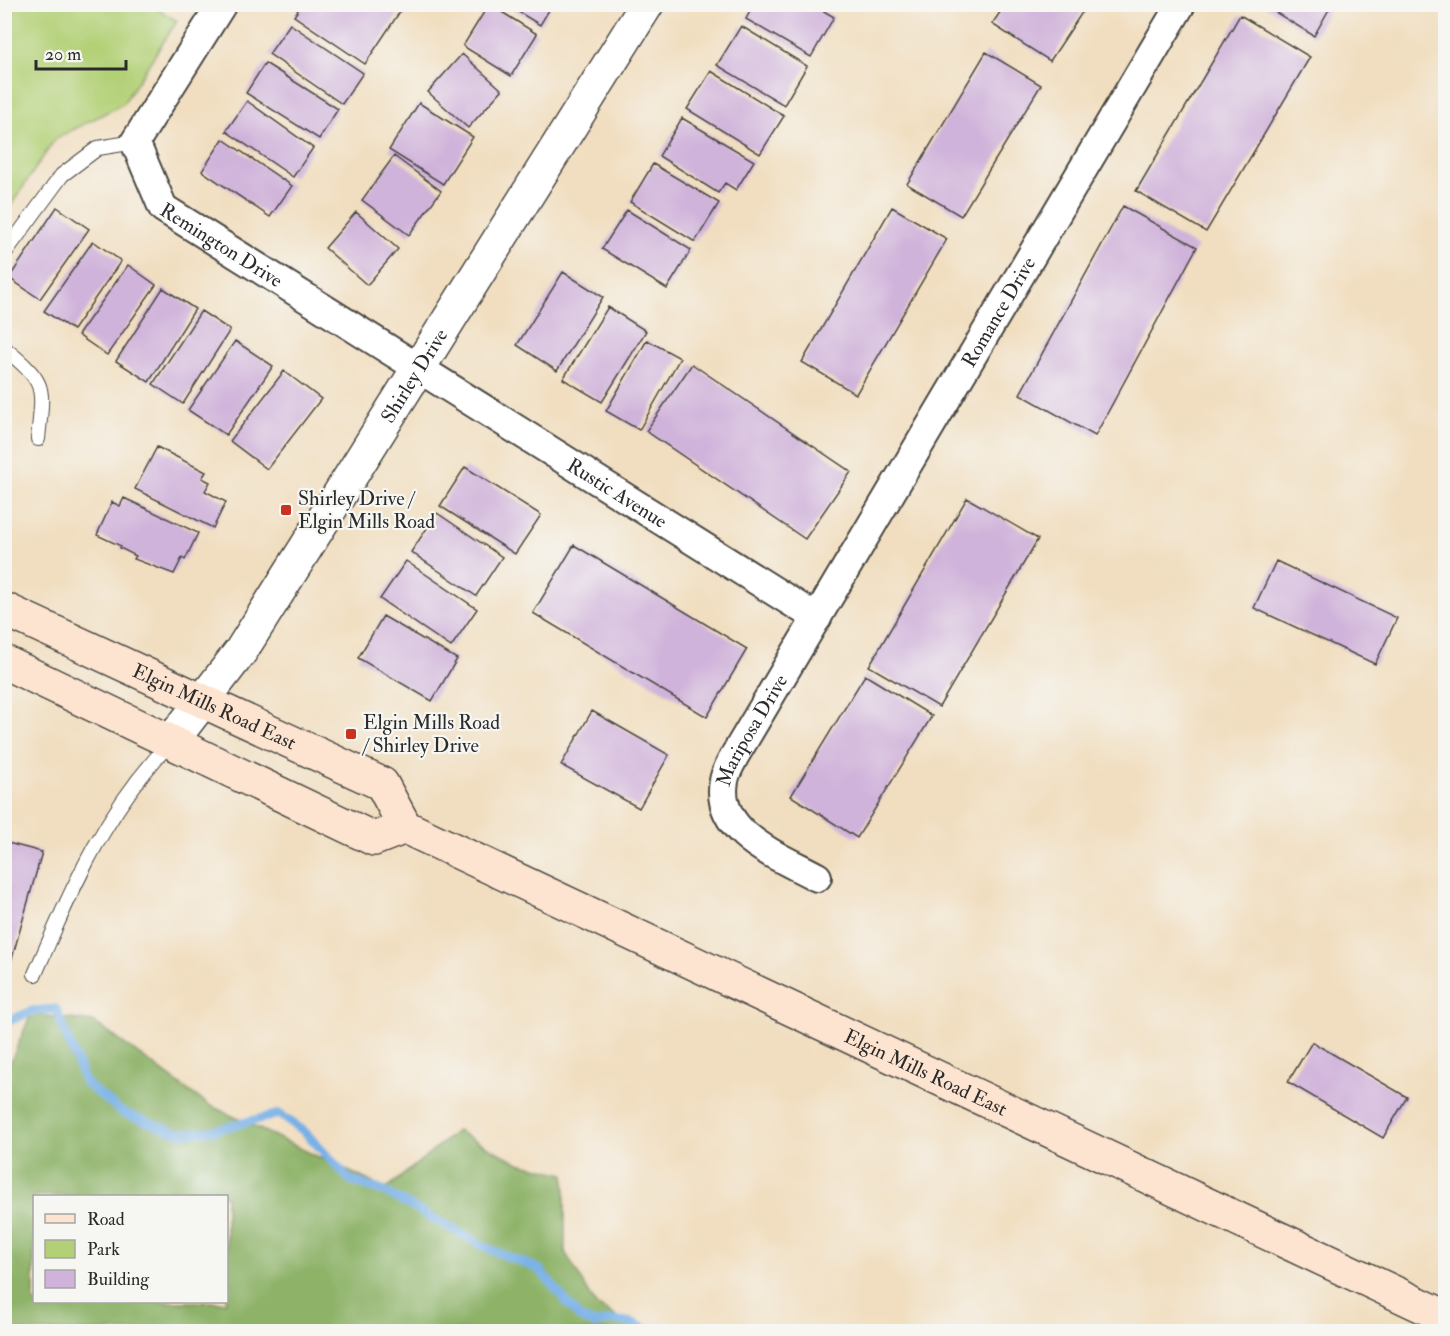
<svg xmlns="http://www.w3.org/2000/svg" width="1450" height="1336" font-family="'IM FELL Double Pica',serif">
<rect width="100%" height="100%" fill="#f6f6f2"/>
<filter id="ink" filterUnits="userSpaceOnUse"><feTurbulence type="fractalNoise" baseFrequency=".0167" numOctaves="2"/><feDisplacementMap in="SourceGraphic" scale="12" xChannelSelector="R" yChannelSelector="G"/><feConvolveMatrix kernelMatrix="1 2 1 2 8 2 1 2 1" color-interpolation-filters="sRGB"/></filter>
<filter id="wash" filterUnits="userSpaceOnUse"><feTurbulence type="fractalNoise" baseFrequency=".008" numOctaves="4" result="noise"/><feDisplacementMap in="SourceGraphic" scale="24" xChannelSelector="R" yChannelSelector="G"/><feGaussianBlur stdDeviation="1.35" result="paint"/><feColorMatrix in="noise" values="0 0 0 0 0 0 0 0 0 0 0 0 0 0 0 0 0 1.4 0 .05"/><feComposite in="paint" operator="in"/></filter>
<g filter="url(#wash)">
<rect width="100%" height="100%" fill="#f1dec0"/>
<path fill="#b2d076" stroke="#6e7e50" stroke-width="1.5" d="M 5,4 L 151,5 L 177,21 L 123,104 L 55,139 L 5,214 Z"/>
<path fill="#8db267" stroke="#5c6e49" stroke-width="1.5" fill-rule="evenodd" d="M 31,1014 L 94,1022 L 207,1104 L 386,1189 L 457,1131 L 519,1163 L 565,1174 L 565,1252 L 596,1305 L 642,1331 L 5,1331 L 5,1075 ZM 34,1196 L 226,1196 L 226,1302 L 34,1302 Z"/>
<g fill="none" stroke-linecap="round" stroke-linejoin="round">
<path stroke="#77b0e7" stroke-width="9" d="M 4,1023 L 32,1011 L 56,1009 L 85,1083 L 123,1113 L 179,1133 L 211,1131 L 279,1114 L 304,1131 L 350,1180 L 385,1192 L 489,1249 L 539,1269 L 580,1318 L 595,1324 L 614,1320 L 633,1323 L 653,1332"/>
</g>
<g id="blocks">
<path fill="#d0b3da" d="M 302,4 L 405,4 L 365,64 L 294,16 Z
M 489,4 L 537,34 L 511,76 L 463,46 Z
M 754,4 L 812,4 L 834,17 L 811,57 L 746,19 Z
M 1262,4 L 1332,4 L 1314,36 Z
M 507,5 L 552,5 L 540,25 Z
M 1005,5 L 1087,5 L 1050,61 L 992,24 Z
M 1240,15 L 1310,57 L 1206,232 L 1136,191 Z
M 290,24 L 363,73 L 342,104 L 269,54 Z
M 741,26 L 807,66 L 784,105 L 717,65 Z
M 986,52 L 1041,85 L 961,216 L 907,184 Z
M 462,54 L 502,90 L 468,128 L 428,92 Z
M 265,63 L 338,109 L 319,139 L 246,93 Z
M 711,71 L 784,116 L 760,154 L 687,109 Z
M 247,101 L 313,148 L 293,177 L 226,131 Z
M 419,103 L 473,137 L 443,184 L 389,150 Z
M 682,118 L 754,161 L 736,190 L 725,183 L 718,193 L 659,156 Z
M 223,139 L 292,186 L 270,217 L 202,171 Z
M 394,156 L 441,191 L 409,235 L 362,200 Z
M 653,164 L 719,203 L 695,242 L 630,202 Z
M 1123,206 L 1197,247 L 1095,436 L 1020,394 Z
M 57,207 L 89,229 L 40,299 L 9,278 Z
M 892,207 L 947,239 L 856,394 L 802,362 Z
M 627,210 L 691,250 L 667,289 L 602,249 Z
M 356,212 L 398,249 L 367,285 L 325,248 Z
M 93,241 L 121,261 L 73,330 L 44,311 Z
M 128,265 L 156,285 L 107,355 L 78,335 Z
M 563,272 L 603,297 L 557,371 L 517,345 Z
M 163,288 L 195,309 L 149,382 L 116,361 Z
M 608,307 L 646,331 L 602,402 L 563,379 Z
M 201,311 L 230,330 L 183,404 L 153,384 Z
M 647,340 L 680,358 L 639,430 L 606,411 Z
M 235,341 L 273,366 L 226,435 L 188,410 Z
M 692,364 L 851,472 L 805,539 L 646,431 Z
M 284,371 L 321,399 L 267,469 L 230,441 Z
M 157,447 L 206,472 L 202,478 L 210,482 L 205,491 L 226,502 L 213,528 L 135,489 Z
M 465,467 L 541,515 L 515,554 L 440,506 Z
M 124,498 L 198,533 L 185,560 L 182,558 L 174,574 L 134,559 L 136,556 L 120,548 L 121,546 L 97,535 L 112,502 L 120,506 Z
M 967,498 L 1038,539 L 939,707 L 869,666 Z
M 437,513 L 502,557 L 476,596 L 411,552 Z
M 574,545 L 747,649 L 707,717 L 533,613 Z
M 406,561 L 477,609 L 451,647 L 380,599 Z
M 1276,561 L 1397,618 L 1375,664 L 1254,608 Z
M 383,616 L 457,659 L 432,701 L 358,658 Z
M 865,675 L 932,716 L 857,838 L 791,796 Z
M 592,711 L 669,755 L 639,808 L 561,765 Z
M 4,842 L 42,852 L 5,983 L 4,983 Z
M 1312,1042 L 1407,1097 L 1383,1138 L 1288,1082 Z"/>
</g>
</g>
<g filter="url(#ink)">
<use href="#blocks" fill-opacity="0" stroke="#494641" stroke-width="1.5"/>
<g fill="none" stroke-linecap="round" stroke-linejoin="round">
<g stroke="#494641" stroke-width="16">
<path id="service" d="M 4,254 L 62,175 L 98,148 L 135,142
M 4,348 C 48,384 43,386 38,439
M 35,974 C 72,889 105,810 171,742"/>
</g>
<g stroke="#494641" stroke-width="32">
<g id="minor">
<path id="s1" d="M 222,4 L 135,142 L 163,208 L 817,618"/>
<path id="s2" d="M 817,877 C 781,857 714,834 724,781 C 725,773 731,763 735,755 L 1181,4"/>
</g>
</g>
<g stroke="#494641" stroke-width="36">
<g id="tertiary">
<path id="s3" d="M 171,742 L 241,651 L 647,4"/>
</g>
</g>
<g stroke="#494641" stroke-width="36">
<g id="secondary">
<path id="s4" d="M 4,609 L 382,784 L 405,827 L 1446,1317"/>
<path d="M 4,662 L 374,839 L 405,827"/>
</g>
</g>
<use href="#service" stroke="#fff" stroke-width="14"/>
<use href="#minor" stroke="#fff" stroke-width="28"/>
<use href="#tertiary" stroke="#fff" stroke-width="33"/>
<use href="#secondary" stroke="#fde4d0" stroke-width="33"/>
</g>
</g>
<g fill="#c8321e" stroke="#f6f6f2" stroke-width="2">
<rect x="280" y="504" width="12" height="12" rx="3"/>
<rect x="345" y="728" width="12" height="12" rx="3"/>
</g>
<g text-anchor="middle" stroke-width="4.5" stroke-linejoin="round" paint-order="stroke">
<g font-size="20" fill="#2b2b2b" stroke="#f6f6f2">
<text dy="7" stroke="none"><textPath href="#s1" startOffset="304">Remington Drive</textPath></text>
<text dy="7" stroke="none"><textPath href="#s2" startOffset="688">Romance Drive</textPath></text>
<text dy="7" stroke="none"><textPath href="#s3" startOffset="440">Shirley Drive</textPath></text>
<text dy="7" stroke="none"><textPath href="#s1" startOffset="771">Rustic Avenue</textPath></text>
<text dy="7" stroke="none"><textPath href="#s4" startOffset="232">Elgin Mills Road East</textPath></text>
<text dy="7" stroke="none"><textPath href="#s2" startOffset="202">Mariposa Drive</textPath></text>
<text dy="7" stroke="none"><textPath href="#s4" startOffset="1041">Elgin Mills Road East</textPath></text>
</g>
<g font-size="20" fill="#2b2b2b" stroke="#f6f6f2" text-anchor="start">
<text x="298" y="505">Shirley Drive /<tspan x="298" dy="23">Elgin Mills Road</tspan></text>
<text x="363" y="729">Elgin Mills Road<tspan x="363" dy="23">/ Shirley Drive</tspan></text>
</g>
</g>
<rect width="1450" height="1336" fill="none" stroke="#f6f6f2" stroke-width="24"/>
<rect x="33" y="1195" width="195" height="108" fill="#f6f6f2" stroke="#a5a5a2" stroke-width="1.5"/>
<rect x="45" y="1214" width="30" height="9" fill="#fde4d0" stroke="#a5a5a2" stroke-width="1.5"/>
<text x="87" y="1225" font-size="18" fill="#2b2b2b">Road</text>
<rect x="45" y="1240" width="30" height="18" fill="#b2d076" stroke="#a5a5a2" stroke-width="1.5"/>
<text x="87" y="1255" font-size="18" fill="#2b2b2b">Park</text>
<rect x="45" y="1270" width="30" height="18" fill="#d0b3da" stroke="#a5a5a2" stroke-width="1.5"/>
<text x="87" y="1285" font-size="18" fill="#2b2b2b">Building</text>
<path d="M36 60v9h90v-9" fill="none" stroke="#2b2b2b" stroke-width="3"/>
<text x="45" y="60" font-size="18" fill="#2b2b2b" stroke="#f6f6f2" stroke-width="4.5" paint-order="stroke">20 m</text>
</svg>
